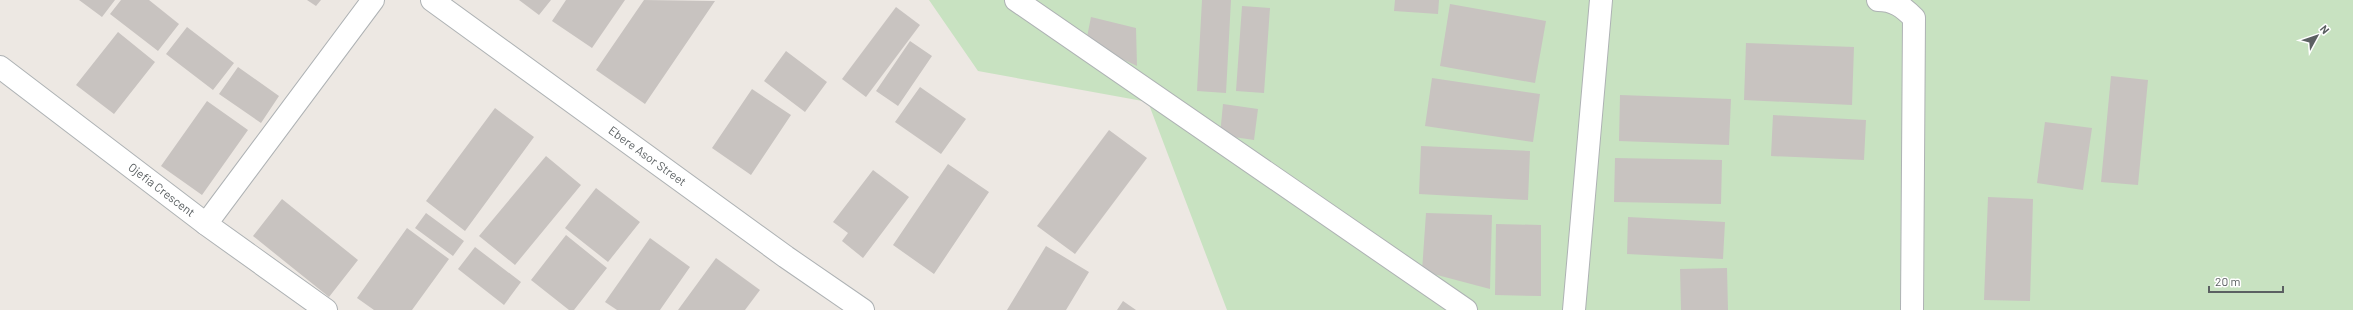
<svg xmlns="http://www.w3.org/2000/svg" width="2353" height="310" font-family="Barlow,sans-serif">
<rect width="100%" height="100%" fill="#ede8e3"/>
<path fill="#c8e2c1" d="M 929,0 L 2353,0 L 2353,310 L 1227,310 L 1148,102 L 978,71 Z"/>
<path fill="#c8c3c0" d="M 79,0 L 115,0 L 102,17 Z
M 121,0 L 149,0 L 179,24 L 158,51 L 110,14 Z
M 307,0 L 321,0 L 316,6 Z
M 519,0 L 551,0 L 539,15 Z
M 566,0 L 625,0 L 592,48 L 552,21 Z
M 644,0 L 715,1 L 645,104 L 596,70 Z
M 1202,0 L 1231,0 L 1226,93 L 1197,91 Z
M 1395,0 L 1439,0 L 1438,14 L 1394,11 Z
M 1450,4 L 1546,21 L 1535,83 L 1440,66 Z
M 1242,6 L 1270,8 L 1264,93 L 1236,91 Z
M 896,7 L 920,25 L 866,97 L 842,79 Z
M 1091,17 L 1136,28 L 1137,66 L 1086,42 Z
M 187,27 L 234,63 L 213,90 L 166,54 Z
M 118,32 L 155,62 L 114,114 L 76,85 Z
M 910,41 L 932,56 L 898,106 L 876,91 Z
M 1746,43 L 1854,47 L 1852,105 L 1744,100 Z
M 786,51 L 827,82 L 805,112 L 764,81 Z
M 238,67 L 279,96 L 261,123 L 219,94 Z
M 2111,76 L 2148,80 L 2138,185 L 2101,182 Z
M 1432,78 L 1540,94 L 1533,142 L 1425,126 Z
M 920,87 L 966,119 L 941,154 L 895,122 Z
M 752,89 L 791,115 L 751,175 L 712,148 Z
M 1620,95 L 1731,99 L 1729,145 L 1619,141 Z
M 207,101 L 248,130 L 202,195 L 161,166 Z
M 1223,104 L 1258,109 L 1254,140 L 1220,135 Z
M 495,108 L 534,137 L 465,231 L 426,201 Z
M 1773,115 L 1866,120 L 1864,160 L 1771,156 Z
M 2045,122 L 2092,128 L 2083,190 L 2037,183 Z
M 1109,130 L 1147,158 L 1075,254 L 1037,226 Z
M 1421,146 L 1530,151 L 1528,200 L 1419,194 Z
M 546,156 L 581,185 L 515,265 L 479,236 Z
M 1615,158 L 1722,160 L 1721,204 L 1614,202 Z
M 948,164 L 989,192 L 934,274 L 893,245 Z
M 873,170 L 909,197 L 863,258 L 842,241 L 848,233 L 833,222 Z
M 596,188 L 640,222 L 608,262 L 565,228 Z
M 1988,197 L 2033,199 L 2030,301 L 1984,300 Z
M 282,199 L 358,260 L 329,297 L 253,236 Z
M 426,213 L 464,241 L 453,256 L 415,228 Z
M 1426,213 L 1492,215 L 1490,289 L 1422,271 Z
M 1628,217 L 1725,222 L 1723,259 L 1627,254 Z
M 1496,224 L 1541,225 L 1541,296 L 1495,295 Z
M 407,228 L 449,259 L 412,310 L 374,310 L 357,298 Z
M 566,235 L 607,268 L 574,310 L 569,310 L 531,280 Z
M 650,238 L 690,267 L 660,310 L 617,310 L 605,302 Z
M 1046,246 L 1089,272 L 1066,310 L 1007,310 Z
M 475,247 L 521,282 L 504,305 L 458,269 Z
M 716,258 L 760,290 L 745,310 L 678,310 Z
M 1727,268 L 1728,310 L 1681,310 L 1680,269 Z
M 1123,301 L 1136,310 L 1117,310 Z"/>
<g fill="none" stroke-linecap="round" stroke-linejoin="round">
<g stroke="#aeb2b4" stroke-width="24">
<g id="street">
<path id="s1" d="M 432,0 L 786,257 L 863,310"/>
<path d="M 1016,0 L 1466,310"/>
<path d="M 1878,0 C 1894,0 1903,7 1914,18 L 1912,310"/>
<path id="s2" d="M 0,67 L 206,224 L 326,310"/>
<path d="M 206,224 L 373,0"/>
<path d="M 1574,310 L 1601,0"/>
</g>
</g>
<use href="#street" stroke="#fff" stroke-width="22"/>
</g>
<g text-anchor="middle" stroke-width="3.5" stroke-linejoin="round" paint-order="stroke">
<g font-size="12" fill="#5b6062" stroke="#fff">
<text dy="4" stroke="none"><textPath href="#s1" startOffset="266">Ebere Asor Street</textPath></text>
<text dy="4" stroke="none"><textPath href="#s2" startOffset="203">Ojefia Crescent</textPath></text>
</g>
</g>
<g transform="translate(2317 36) rotate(50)" stroke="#ffffff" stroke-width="3" paint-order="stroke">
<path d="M0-3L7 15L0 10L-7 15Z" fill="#5b6062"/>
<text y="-6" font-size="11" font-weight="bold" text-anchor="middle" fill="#5b6062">N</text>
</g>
<path d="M2209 286v6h74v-6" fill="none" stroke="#5b6062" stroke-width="2"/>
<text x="2215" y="286" font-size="12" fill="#5b6062" stroke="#ffffff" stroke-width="3" paint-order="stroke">20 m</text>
</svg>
